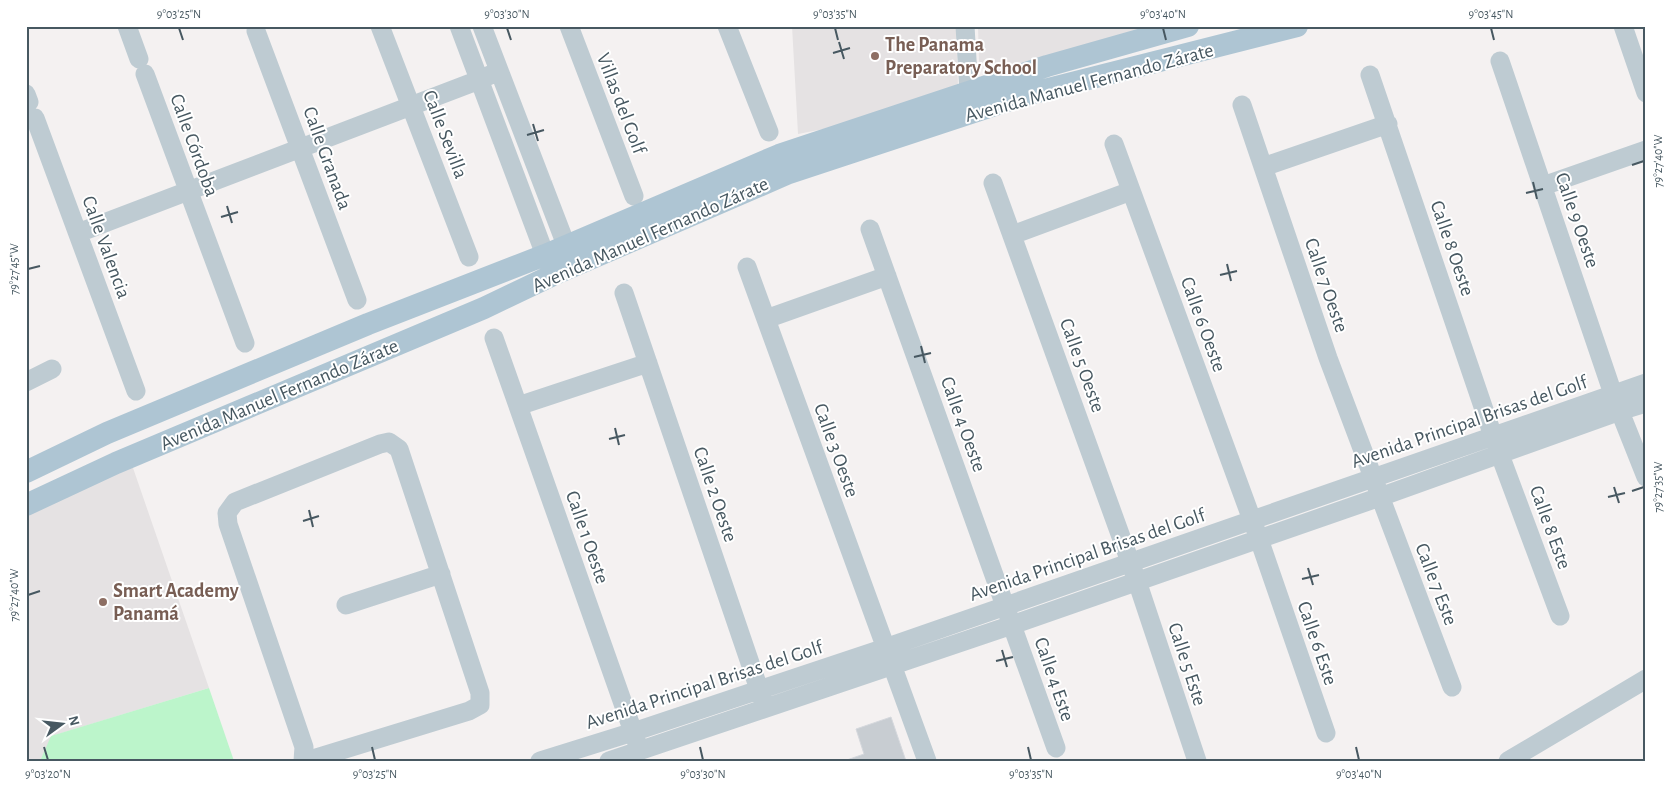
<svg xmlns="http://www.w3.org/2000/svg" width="1672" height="787" font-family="'Alegreya Sans',sans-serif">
<rect width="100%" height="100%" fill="#f4f1f1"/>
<path fill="#e5e2e3" d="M 792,26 L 956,26 L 958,86 L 829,128 L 798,134 Z
M 978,26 L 1155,26 L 989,75 L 979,61 Z
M 132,465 L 209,688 L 52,736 L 40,761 L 26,761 L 26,516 Z"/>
<path fill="#bcf5cb" d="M 209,688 L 234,761 L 40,761 L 51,736 Z"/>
<path fill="#c8cdd2" stroke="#d5d8dd" d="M 891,717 L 906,761 L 844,761 L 864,754 L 856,729 Z"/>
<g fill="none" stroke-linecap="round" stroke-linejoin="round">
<path stroke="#becbd2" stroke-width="19" d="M 127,26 L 139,59
M 380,26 L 469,257
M 459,26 L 550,268
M 482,26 L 571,258
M 569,26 L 634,196
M 727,26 L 769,132
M 965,26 L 969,92 L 973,104
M 1623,26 L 1646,93
M 256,31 L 357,300
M 1500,61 L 1613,394 L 1646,477
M 145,74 L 245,343
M 1370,75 L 1493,436 L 1560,616
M 26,94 L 29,102
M 1242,105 L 1328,358 L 1452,687
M 35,118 L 136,391
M 1114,144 L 1259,539 L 1326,733
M 1263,167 L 1388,124
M 993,183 L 1137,581 L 1197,761
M 1543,186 L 1646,150
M 870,229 L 1056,748
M 78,233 L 479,80 L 499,71
M 1012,235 L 1131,191
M 747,267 L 927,761
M 624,293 L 763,701
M 766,319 L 887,276
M 494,338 L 637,743
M 26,382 L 52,369
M 518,406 L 648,363
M 346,605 L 441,574
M 303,761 L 304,747 L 228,524 L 227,513 L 235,502 L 380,444 L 389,442 L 399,449 L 480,693 L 480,705 L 469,711 L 306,761
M 540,761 L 633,732 L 885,648 L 1646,383
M 609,761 L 1012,625 L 1380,497 L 1620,411 L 1646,403
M 1508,761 L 1646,679"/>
<path stroke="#aec5d3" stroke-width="22" d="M 26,472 L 107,433 L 368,324 L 545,255 L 779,155 L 1047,66 L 1188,26
M 26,505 L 116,463 L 484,308 L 553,275 L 789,173 L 1025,95 L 1297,26"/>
</g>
<path fill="none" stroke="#475861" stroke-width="2" d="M 179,28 L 183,40M 507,28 L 511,40M 835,28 L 838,40M 1163,28 L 1166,40M 1491,28 L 1494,40M 839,42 L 844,59M 833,53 L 850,48M 533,124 L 538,141M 527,135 L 544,130M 1632,165 L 1644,161M 1533,182 L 1537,199M 1526,193 L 1543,189M 227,206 L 232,223M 221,217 L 238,212M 1227,264 L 1231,281M 28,269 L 40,266M 1220,275 L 1237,271M 921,346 L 925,363M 914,357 L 931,353M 615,428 L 619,445M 609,439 L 625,435M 1614,487 L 1619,503M 1632,491 L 1644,487M 1608,497 L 1625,493M 309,510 L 313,527M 303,521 L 319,516M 1308,568 L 1313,585M 1302,579 L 1319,575M 28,595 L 40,591M 1002,650 L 1007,667M 996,661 L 1013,657M 44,747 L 48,760M 372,747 L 375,760M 700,747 L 703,760M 1028,747 L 1031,760M 1356,747 L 1359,760"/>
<g fill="#8d6e63" stroke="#fff" stroke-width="2">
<circle cx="875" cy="56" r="5"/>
<circle cx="103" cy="602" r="5"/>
</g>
<g text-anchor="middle" stroke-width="4" stroke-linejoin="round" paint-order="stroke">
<g font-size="20" font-weight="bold" fill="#785e54" stroke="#fff" text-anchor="start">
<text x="885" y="51">The Panama<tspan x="885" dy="23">Preparatory School</tspan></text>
<text x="113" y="597">Smart Academy<tspan x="113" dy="23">Panamá</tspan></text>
</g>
<g font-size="20" fill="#475861" stroke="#fff">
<text transform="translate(1089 82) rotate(-15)" y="7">Avenida Manuel Fernando Zárate</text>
<text transform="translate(622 103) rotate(69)" y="7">Villas del Golf</text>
<text transform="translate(446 134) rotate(69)" y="7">Calle Sevilla</text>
<text transform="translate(195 145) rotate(70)" y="7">Calle Córdoba</text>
<text transform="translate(328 158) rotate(70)" y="7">Calle Granada</text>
<text transform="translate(1578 220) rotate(71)" y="7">Calle 9 Oeste</text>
<text transform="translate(650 234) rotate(-24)" y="7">Avenida Manuel Fernando Zárate</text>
<text transform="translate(107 247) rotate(70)" y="7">Calle Valencia</text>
<text transform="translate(1453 248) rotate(71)" y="7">Calle 8 Oeste</text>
<text transform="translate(1327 285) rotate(71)" y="7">Calle 7 Oeste</text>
<text transform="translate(1204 324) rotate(70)" y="7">Calle 6 Oeste</text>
<text transform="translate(1083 365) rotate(70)" y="7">Calle 5 Oeste</text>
<text transform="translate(279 394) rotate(-23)" y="7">Avenida Manuel Fernando Zárate</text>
<text transform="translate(1469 421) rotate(-19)" y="7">Avenida Principal Brisas del Golf</text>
<text transform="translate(964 424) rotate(70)" y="7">Calle 4 Oeste</text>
<text transform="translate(837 450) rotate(70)" y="7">Calle 3 Oeste</text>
<text transform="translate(716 494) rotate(71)" y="7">Calle 2 Oeste</text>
<text transform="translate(1551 527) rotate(70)" y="7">Calle 8 Este</text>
<text transform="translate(588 537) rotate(71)" y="7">Calle 1 Oeste</text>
<text transform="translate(1087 554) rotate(-19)" y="7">Avenida Principal Brisas del Golf</text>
<text transform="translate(1437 584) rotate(69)" y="7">Calle 7 Este</text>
<text transform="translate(1318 643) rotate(71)" y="7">Calle 6 Este</text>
<text transform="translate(1188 664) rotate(72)" y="7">Calle 5 Este</text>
<text transform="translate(1055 679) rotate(71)" y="7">Calle 4 Este</text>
<text transform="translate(704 684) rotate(-18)" y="7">Avenida Principal Brisas del Golf</text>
</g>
</g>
<rect width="1672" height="787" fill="none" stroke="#ffffff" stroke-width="55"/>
<g transform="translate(62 724) rotate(75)" stroke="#ffffff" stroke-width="4" paint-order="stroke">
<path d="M0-4L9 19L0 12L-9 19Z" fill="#475861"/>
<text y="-8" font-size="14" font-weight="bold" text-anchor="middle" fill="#475861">N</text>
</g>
<rect x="28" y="28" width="1616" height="732" fill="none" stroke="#475861" stroke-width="2"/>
<g font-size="12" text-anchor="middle" fill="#475861">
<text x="179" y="18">9°03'25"N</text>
<text x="507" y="18">9°03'30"N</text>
<text x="835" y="18">9°03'35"N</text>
<text x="1163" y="18">9°03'40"N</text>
<text x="1491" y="18">9°03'45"N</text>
<text transform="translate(1658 161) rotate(-90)" y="4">79°27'40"W</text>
<text transform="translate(14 269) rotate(-90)" y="4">79°27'45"W</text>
<text transform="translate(1658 487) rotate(-90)" y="4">79°27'35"W</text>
<text transform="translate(14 595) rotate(-90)" y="4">79°27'40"W</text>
<text x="48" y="778">9°03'20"N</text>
<text x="375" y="778">9°03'25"N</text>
<text x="703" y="778">9°03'30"N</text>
<text x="1031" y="778">9°03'35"N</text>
<text x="1359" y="778">9°03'40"N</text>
</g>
</svg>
